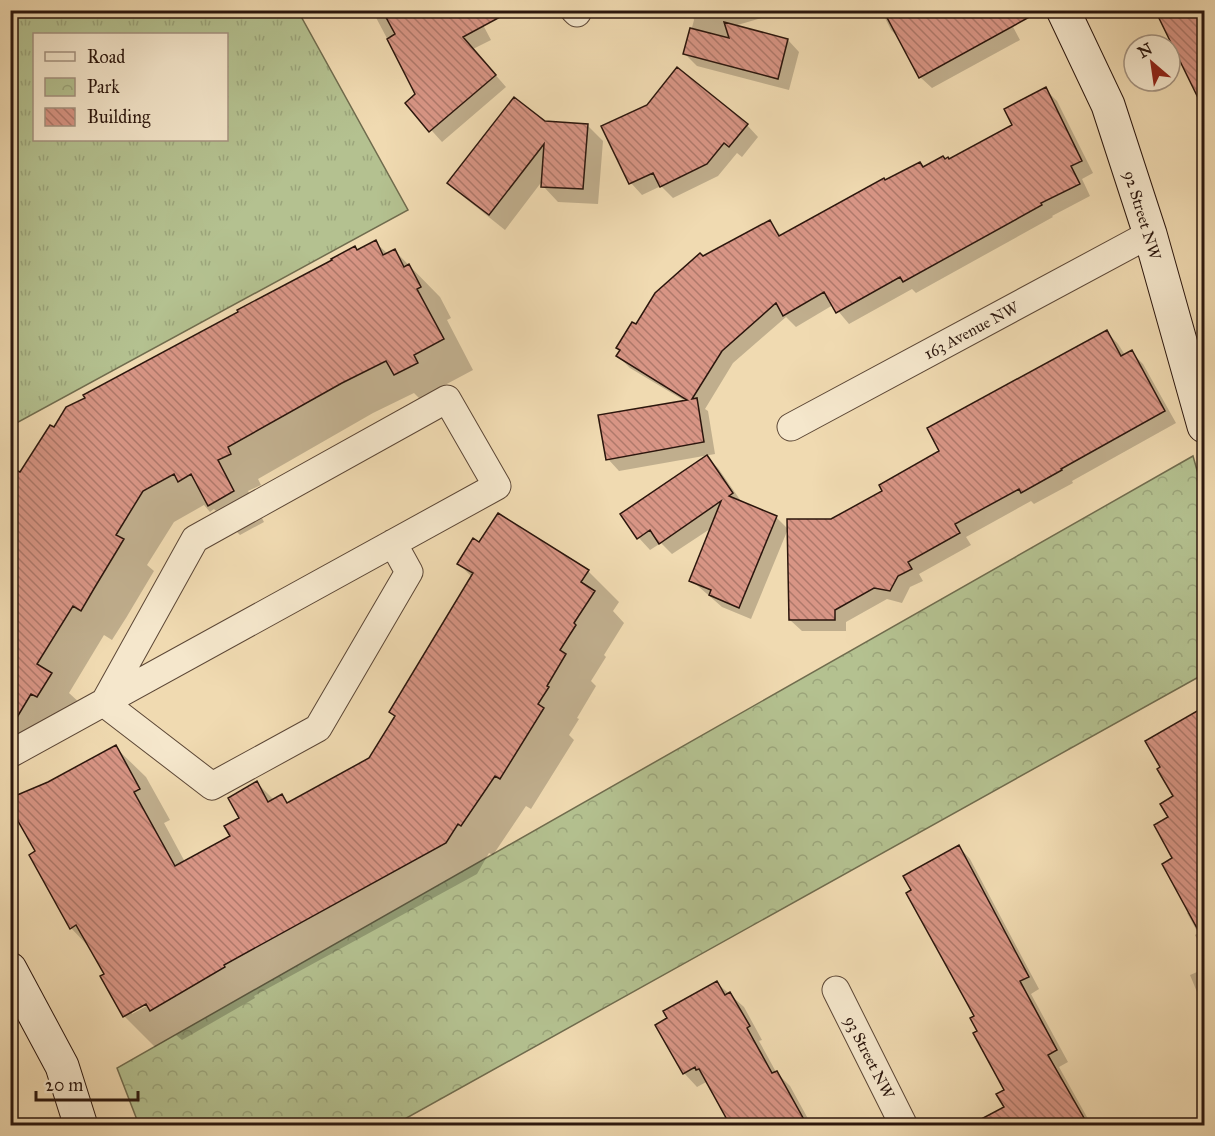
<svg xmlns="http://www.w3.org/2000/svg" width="1215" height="1136" font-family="'IM FELL Great Primer',serif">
<defs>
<pattern id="grass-tufts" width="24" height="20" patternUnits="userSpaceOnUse" patternTransform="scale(1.5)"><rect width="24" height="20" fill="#b4c190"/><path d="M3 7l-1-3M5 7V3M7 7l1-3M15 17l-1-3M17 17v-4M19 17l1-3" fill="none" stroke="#9ba57b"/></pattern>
<pattern id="park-crowns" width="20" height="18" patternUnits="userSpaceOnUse" patternTransform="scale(1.5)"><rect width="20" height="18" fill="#b4c190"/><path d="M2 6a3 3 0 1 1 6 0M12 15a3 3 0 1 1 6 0" fill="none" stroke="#9ba57b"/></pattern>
<pattern id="building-back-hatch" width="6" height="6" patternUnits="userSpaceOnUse" patternTransform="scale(1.5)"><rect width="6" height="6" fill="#d89585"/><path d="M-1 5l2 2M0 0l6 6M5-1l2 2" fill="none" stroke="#af796b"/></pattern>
</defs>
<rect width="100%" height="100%" fill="#f0dab1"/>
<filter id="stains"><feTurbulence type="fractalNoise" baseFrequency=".00333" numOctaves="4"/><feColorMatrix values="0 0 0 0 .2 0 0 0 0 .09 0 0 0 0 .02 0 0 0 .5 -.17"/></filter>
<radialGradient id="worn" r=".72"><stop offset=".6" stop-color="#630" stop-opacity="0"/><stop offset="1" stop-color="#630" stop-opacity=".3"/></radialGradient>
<path fill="url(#grass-tufts)" stroke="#706c4e" stroke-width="1.5" fill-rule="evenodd" d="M 11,10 L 298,11 L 408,210 L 11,426 ZM 34,34 L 226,34 L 226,140 L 34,140 Z"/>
<path fill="url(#park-crowns)" stroke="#706c4e" stroke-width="1.5" d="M 1193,456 L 1204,495 L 1204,674 L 394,1125 L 139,1125 L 117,1068 Z"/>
<path fill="#0003" fill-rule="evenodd" d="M 372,10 L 475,10 L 491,40 L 473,49 L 506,87 L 442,142 L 407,103 L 417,95 Z
M 691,10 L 785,11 L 734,26 L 788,40 L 799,52 L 789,90 L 697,66 L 685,54 L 694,20 Z
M 881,10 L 1004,10 L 1020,40 L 932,88 L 920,77 L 900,39 L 891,30 Z
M 1156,10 L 1204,10 L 1204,107 Z
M 1045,89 L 1057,101 L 1093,173 L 1082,179 L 1090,196 L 1052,216 L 1053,217 L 916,293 L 912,289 L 849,324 L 833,305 L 796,327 L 786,317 L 733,363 L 705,409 L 708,411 L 715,454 L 619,471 L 608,459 L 685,401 L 630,368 L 618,356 L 636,326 L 703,258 L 769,222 L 782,236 L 920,164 L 924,168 L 949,161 L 1014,126 Z
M 545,123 L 587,125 L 603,141 L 598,204 L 558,202 L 543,186 L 543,180 L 505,230 L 465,198 L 449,183 Z
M 747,125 L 758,137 L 742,157 L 737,153 L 718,176 L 673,198 L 661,186 L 642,195 L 631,183 L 603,127 Z
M 375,242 L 388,254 L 394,250 L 440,297 L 451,318 L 447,320 L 473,370 L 443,386 L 447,394 L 426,405 L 414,393 L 373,413 L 258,479 L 261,485 L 248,491 L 264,522 L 240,535 L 214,509 L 210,512 L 204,505 L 174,522 L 147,565 L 154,571 L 126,618 L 112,640 L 104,635 L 69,693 L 82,705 L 40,752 L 10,734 L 10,479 L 21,474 L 54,429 Z
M 1107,332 L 1118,344 L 1125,355 L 1131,352 L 1143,364 L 1176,423 L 1072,481 L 1073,483 L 1034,504 L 1031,501 L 966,537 L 971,545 L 919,574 L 923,581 L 910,587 L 902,603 L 887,599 L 846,622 L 846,631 L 802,631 L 790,620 L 831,520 L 884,491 Z
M 707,457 L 718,468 L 743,504 L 776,517 L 788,529 L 751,619 L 722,607 L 691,580 L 713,527 L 672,554 L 661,543 L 650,550 L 639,538 Z
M 480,544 L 588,571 L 619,602 L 613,611 L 624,623 L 604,655 L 606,657 L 591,681 L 596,686 L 577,718 L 579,719 L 569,735 L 574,740 L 531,809 L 526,806 L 493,855 L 489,853 L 477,874 L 254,996 L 255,998 L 182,1040 L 176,1035 L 155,1047 L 124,1016 L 106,975 L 90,948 L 71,928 L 37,852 L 48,783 L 115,747 L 146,777 L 170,820 L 164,823 L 185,862 L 232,836 L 257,783 L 274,800 L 281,796 L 289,804 L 370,760 L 396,717 L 472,577 L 459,564 ZM 152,999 L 154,1002 L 132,1014 L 132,1010 Z
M 1204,709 L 1204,952 L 1195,935 L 1198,933 L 1187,913 L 1190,911 L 1174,859 L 1170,818 L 1175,797 L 1147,741 Z
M 959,847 L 970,859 L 1039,989 L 1031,994 L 1068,1062 L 1059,1067 L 1092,1126 L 1007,1126 L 999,1111 L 1006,1108 L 1006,1090 L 979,1032 L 976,1017 Z
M 1204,969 L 1204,1009 L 1190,975 Z
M 717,983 L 744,1007 L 762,1040 L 759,1041 L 776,1072 L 790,1086 L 812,1126 L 732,1126 L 708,1081 L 697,1087 L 684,1073 Z
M 839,1121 L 843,1126 L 831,1126 Z"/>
<path fill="url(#building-back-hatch)" stroke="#2b160d" stroke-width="1.5" d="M 382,10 L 513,10 L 463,37 L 496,75 L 429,132 L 405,103 L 415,94 L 387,39 L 395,34 Z
M 883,10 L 1042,10 L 919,78 Z
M 1155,10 L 1204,10 L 1204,110 L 1175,51 Z
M 724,22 L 788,39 L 778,79 L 683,54 L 690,28 L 729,38 Z
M 677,67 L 748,124 L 729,147 L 724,143 L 707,164 L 660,187 L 653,173 L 629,184 L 601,126 L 647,105 Z
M 1046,87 L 1082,161 L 1071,166 L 1080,184 L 1041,203 L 1042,205 L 903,282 L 900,277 L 836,313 L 824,292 L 783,316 L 776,303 L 722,351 L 692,399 L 697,398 L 704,442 L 606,460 L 598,415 L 687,400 L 616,356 L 620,350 L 616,348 L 632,322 L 636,324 L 655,293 L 700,253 L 703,256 L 770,220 L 779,236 L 884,178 L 885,180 L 920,162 L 923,167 L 943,156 L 945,159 L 948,157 L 949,159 L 1012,125 L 1004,109 Z
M 514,97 L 545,121 L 588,124 L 583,189 L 541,187 L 544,144 L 489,215 L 447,183 Z
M 376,240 L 383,255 L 395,249 L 404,267 L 409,264 L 421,287 L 417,289 L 444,339 L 414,355 L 418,363 L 394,375 L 386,361 L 342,383 L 228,447 L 231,454 L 218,460 L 234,491 L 208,506 L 191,474 L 178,482 L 174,474 L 143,491 L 116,535 L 124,539 L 95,587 L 81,611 L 73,606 L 37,664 L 52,673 L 37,697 L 31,694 L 10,729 L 10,467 L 20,472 L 50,425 L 54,427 L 66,407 L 85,398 L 83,395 L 238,312 L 237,310 L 332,260 L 331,259 L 355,246 L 357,250 Z
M 1107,330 L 1121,356 L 1132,350 L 1165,411 L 1061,469 L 1062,470 L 1021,493 L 1019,489 L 955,524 L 960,533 L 908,562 L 912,569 L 898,576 L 890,591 L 874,588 L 835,610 L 835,620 L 789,620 L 787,519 L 831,519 L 882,491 L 879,485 L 939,451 L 927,428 Z
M 707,455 L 733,493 L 729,496 L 777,516 L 739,608 L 709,595 L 711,590 L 689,581 L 721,501 L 659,544 L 650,530 L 637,539 L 620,514 Z
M 498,513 L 589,570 L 581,582 L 595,591 L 574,623 L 576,625 L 560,650 L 566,654 L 547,686 L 549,687 L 538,704 L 544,708 L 500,779 L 495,776 L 461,826 L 458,824 L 446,843 L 224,965 L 225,967 L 150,1011 L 146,1004 L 123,1017 L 100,976 L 104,974 L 76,925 L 70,929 L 29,855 L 35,851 L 10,807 L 10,798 L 48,782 L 116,745 L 140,789 L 134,792 L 175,866 L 230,836 L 224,826 L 239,818 L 228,798 L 257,781 L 268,802 L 282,794 L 287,803 L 369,758 L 395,716 L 389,712 L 473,573 L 457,564 L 473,538 L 479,542 Z
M 1204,707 L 1204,941 L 1162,864 L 1172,858 L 1154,825 L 1168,817 L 1160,804 L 1173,796 L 1157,769 L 1160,767 L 1145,741 Z
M 959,845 L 1029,977 L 1020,981 L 1057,1050 L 1048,1055 L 1088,1125 L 970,1125 L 1004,1107 L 996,1094 L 1004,1090 L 973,1033 L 977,1031 L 970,1018 L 974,1016 L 906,893 L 911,890 L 903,876 Z
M 717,981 L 725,995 L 730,992 L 750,1026 L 747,1028 L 772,1073 L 777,1071 L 807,1125 L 730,1125 L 699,1069 L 696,1070 L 695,1067 L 683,1074 L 655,1025 L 667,1018 L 663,1011 Z"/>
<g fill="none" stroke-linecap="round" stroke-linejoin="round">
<g stroke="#5c4736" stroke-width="29">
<path id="street" d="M 574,10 L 577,13
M 791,427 L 1150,234
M 104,703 L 212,786 L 318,728 L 409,572 L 393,543
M 10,754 C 173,665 335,575 497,486 L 447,399 L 195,539 L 104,703
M 836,990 L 904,1126"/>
</g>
<g stroke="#2b160d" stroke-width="35">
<path id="secondary" d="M 1063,10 L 1108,105 L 1150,234 L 1204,426
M 10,969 L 62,1066 L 81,1126"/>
</g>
<use href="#street" stroke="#f5e7cc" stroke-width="27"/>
<use href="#secondary" stroke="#f5e7cc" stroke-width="33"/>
</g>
<g text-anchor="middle" stroke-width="4.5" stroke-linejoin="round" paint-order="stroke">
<g font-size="16" fill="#2b160d" stroke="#f5e7cc">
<text transform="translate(1143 215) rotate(73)" y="6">92 Street NW</text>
<text transform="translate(971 330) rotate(-28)" y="6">163 Avenue NW</text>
<text transform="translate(870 1057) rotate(63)" y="6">93 Street NW</text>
</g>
</g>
<rect width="1215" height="1136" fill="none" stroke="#f0dab1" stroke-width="36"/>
<rect x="12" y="12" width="1191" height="1112" fill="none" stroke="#2b160d" stroke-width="3"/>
<rect x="18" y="18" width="1179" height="1100" fill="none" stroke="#2b160d" stroke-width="1.5"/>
<rect x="33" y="33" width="195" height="108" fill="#f5e7cc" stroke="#a49380" stroke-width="1.5"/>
<rect x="45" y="52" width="30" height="9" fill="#f5e7cc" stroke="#a49380" stroke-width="1.5"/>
<text x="87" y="63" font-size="18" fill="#2b160d">Road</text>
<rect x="45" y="78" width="30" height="18" fill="url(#park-crowns)" stroke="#a49380" stroke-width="1.5"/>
<text x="87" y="93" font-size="18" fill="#2b160d">Park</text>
<rect x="45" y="108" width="30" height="18" fill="url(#building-back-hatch)" stroke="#a49380" stroke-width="1.5"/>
<text x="87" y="123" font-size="18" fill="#2b160d">Building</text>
<g transform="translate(1152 63) rotate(331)"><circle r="28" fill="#f5e7cc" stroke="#a49380" stroke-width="1.5"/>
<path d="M0-4.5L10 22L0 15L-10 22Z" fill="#8f2418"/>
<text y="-9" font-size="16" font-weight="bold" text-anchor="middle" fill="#2b160d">N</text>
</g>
<path d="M36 1091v9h102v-9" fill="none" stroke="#2b160d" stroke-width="3"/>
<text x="45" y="1091" font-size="18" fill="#2b160d" stroke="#f5e7cc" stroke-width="4.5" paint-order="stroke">20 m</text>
<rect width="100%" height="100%" filter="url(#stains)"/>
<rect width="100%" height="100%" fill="url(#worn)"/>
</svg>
